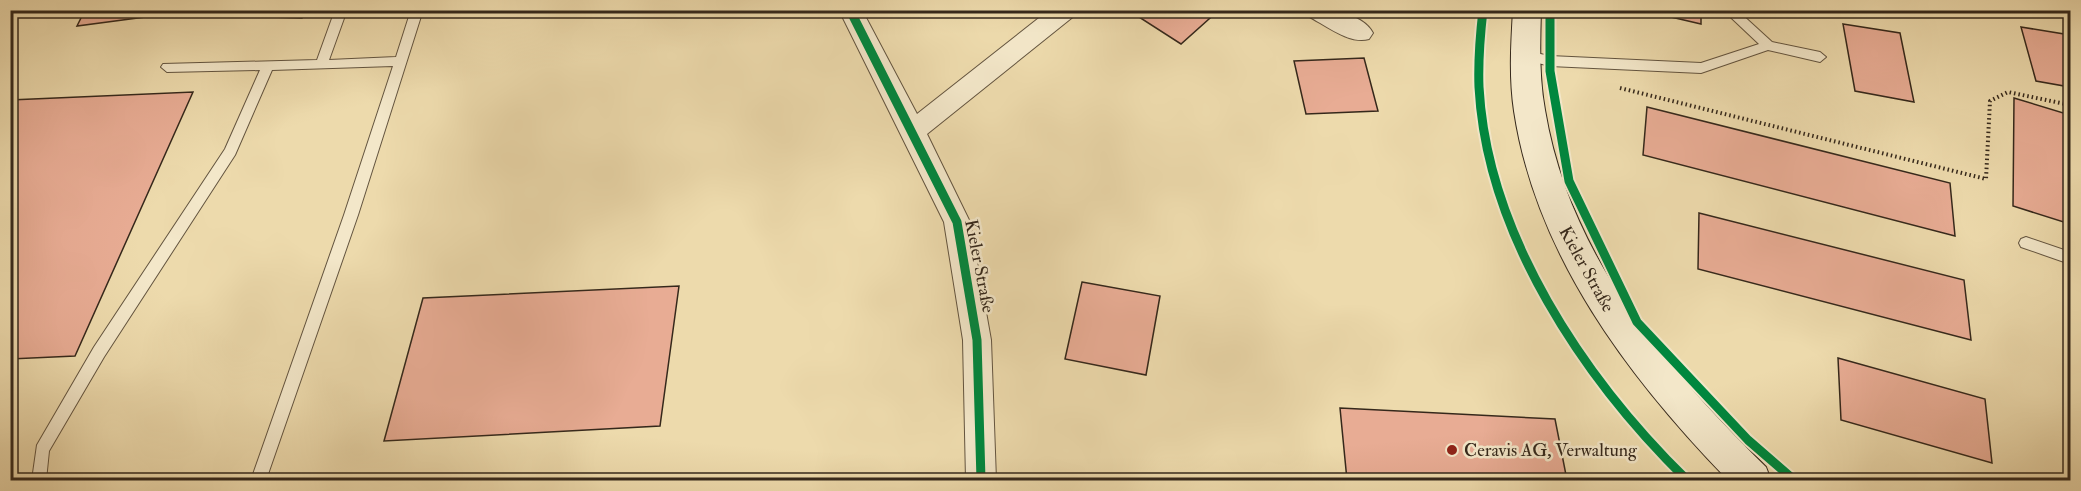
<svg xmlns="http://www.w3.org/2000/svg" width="2081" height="491" font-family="'IM FELL Double Pica',serif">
<rect width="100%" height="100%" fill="#eddaac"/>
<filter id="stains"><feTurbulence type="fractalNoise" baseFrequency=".00333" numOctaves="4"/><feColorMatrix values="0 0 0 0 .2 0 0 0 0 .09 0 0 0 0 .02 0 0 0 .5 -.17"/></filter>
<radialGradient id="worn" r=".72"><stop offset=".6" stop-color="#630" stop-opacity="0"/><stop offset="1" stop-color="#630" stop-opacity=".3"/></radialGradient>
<path fill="#e8ac94" stroke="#35281b" stroke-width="1.5" d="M 85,10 L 305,10 L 302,18 L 168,14 L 77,26 Z
M 1128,10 L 1219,10 L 1181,44 Z
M 1641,10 L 1701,10 L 1701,24 Z
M 1843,24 L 1900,33 L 1914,102 L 1855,91 Z
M 2021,27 L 2070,35 L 2070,87 L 2036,81 Z
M 1364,58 L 1378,111 L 1306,114 L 1294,61 Z
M 193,92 L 75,356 L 10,359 L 10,100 Z
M 2014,98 L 2070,115 L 2070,224 L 2013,206 Z
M 1647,107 L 1950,183 L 1955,236 L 1643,155 Z
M 1699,213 L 1964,280 L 1971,340 L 1698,269 Z
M 1082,282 L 1160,296 L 1146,375 L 1065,359 Z
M 679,286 L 660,426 L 384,441 L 423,298 Z
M 1838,358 L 1985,399 L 1992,463 L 1841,420 Z
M 1340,408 L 1555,419 L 1567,480 L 1347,480 Z"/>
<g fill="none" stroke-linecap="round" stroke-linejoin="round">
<g stroke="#63543f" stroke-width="2">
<path id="service" d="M 335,10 L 347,10 L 329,60 L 396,57 L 411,10 L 423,10 L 358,215 L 266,480 L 251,480 L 344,215 L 393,66 L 272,70 L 235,155 L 104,357 L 49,451 L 46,480 L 32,480 L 37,445 L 94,347 L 225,149 L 260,70 L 167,72 L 161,67 L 163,64 L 317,60 Z
M 1723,10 L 1737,10 L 1772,42 L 1820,52 L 1826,57 L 1820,62 L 1768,50 L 1701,73 L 1550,66 L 1522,59 L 1520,56 L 1526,51 L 1550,56 L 1701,63 L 1759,44 Z
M 2026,237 L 2070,252 L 2070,264 L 2021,247 L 2019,243 L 2021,239 Z"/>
</g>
<g stroke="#63543f" stroke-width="2">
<path id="minor" d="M 839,10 L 862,10 L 917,114 L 1049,10 L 1077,10 L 1074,16 L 927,134 L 970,222 L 991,340 L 996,480 L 966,480 L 963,340 L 944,222 Z
M 1305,10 C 1326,10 1361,11 1373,33 L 1369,39 C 1350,45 1325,25 1308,16 Z"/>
</g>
<g stroke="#35281b" stroke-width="2">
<path id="secondary" d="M 1513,10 L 1541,10 C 1540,44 1539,77 1545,110 C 1569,255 1665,367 1766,467 L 1771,480 L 1728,480 C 1629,378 1536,256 1514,111 C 1509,78 1511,44 1513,10 Z"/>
</g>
<path stroke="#35281b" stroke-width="4" stroke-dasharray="1.5 3" stroke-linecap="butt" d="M 1620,88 L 1986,179 L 1990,101 L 2008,92 L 2070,105"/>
<use href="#service" fill="#f3e7c9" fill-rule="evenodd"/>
<use href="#minor" fill="#f3e7c9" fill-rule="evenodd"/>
<use href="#secondary" fill="#f3e7c9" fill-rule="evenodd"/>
<g stroke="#f3e7c9" stroke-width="13">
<path id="cycleway" d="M 850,10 L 957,222 L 977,340 L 981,480
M 1483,10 C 1480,36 1478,61 1479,87 C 1487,235 1584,379 1687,480
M 1550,10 L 1550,71 L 1569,181 L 1637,322 L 1748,440 L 1794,480"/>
</g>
<use href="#cycleway" stroke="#00873e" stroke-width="9"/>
</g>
<circle fill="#8f2418" stroke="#f3e7c9" stroke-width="2" cx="1452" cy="450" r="6"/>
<g text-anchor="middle" stroke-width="5" stroke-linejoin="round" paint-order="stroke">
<g font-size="18" fill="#35281b" stroke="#f3e7c9">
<text transform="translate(980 266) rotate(79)" y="6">Kieler Straße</text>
<text transform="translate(1587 269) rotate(61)" y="6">Kieler Straße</text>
</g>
<g font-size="18" fill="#35281b" stroke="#f3e7c9" text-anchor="start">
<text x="1464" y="456">Ceravis AG, Verwaltung</text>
</g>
</g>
<rect width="2081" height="491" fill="none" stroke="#eddaac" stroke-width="36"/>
<rect x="12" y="12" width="2057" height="467" fill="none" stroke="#35281b" stroke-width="3"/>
<rect x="18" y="18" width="2045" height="455" fill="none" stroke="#35281b" stroke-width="1.5"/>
<rect width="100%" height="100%" filter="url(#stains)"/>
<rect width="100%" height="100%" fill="url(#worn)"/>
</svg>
